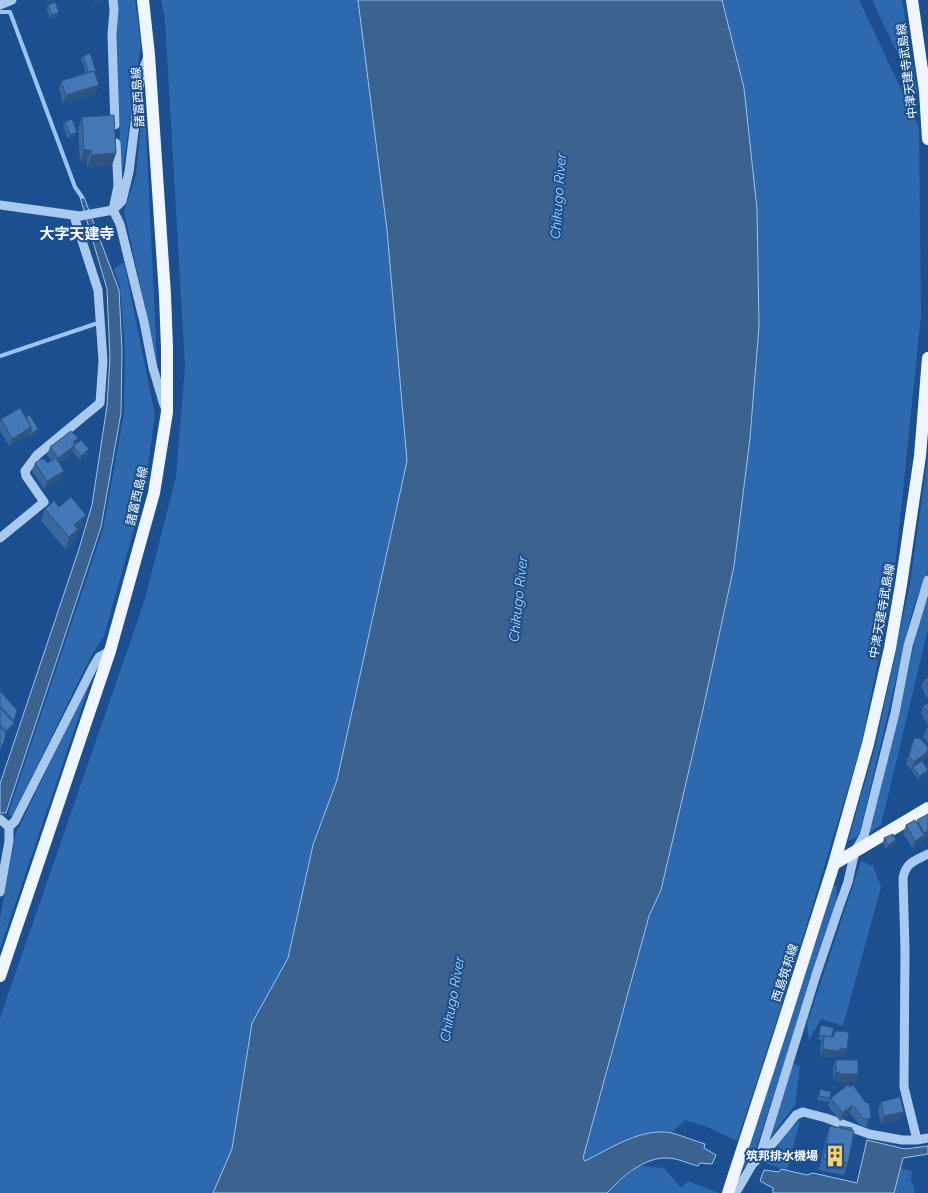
<svg xmlns="http://www.w3.org/2000/svg" width="928" height="1193" font-family="Raleway,'Noto Sans JP',sans-serif">
<rect width="100%" height="100%" fill="#1b4f8f"/>
<path fill="#2e69ad" d="M 117,0 L 135,0 L 141,44 L 121,181 L 117,36 L 118,4 Z
M 161,0 L 358,0 L 387,230 L 407,461 L 337,780 L 313,846 L 288,958 L 252,1023 L 232,1149 L 213,1193 L 0,1193 L 0,1018 L 144,602 L 176,477 L 185,366 L 165,20 Z
M 722,0 L 859,0 L 919,127 L 921,316 L 893,588 L 861,745 L 790,980 L 737,1141 L 708,1127 L 685,1120 L 671,1133 L 650,1133 L 632,1137 L 585,1161 L 583,1158 L 649,916 L 661,890 L 702,714 L 734,566 L 759,326 L 757,209 L 744,88 Z
M 872,0 L 902,0 L 918,96 L 873,2 Z
M 144,89 L 157,362 L 124,211 L 136,175 Z
M 124,262 L 155,415 L 144,493 L 104,636 L 90,658 L 12,817 L 8,814 L 103,529 L 124,413 L 125,350 L 120,286 L 114,269 Z
M 928,455 L 928,571 L 913,608 L 859,836 L 848,841 L 876,744 L 910,583 Z
M 928,598 L 928,629 L 881,825 L 869,833 L 922,611 Z
M 93,675 L 0,949 L 0,918 L 16,833 Z
M 861,861 L 873,866 L 881,887 L 843,1026 L 821,1019 L 809,1040 L 807,1024 Z
M 837,885 L 836,905 L 756,1149 L 742,1170 L 833,887 Z
M 792,1063 L 800,1066 L 795,1105 L 770,1138 Z
M 800,1121 L 787,1170 L 765,1163 L 792,1127 Z
M 639,1166 L 664,1168 L 681,1188 L 688,1181 L 719,1193 L 607,1193 L 613,1186 Z
M 900,1168 L 912,1171 L 911,1179 L 915,1193 L 894,1193 Z"/>
<path fill="#3c6290" stroke="#9cc4f0" d="M 358,0 L 722,0 L 744,88 L 757,209 L 759,326 L 750,438 L 734,566 L 702,714 L 661,890 L 649,916 L 583,1158 L 585,1161 C 611,1148 642,1127 672,1133 C 683,1136 695,1141 705,1144 L 704,1148 L 716,1155 L 712,1164 L 700,1163 L 698,1166 C 689,1164 677,1158 667,1158 C 644,1157 622,1177 607,1193 L 213,1193 L 232,1149 L 252,1023 L 288,958 L 313,845 L 337,780 L 407,461 L 387,230 Z
M 80,197 L 84,197 L 119,290 L 122,350 L 121,413 L 101,527 L 6,813 L 0,813 L 0,784 L 78,552 L 92,505 L 107,406 L 110,358 L 107,289 Z
M 867,1140 L 905,1149 L 928,1146 L 928,1154 L 903,1158 L 894,1193 L 773,1193 L 773,1188 L 760,1181 L 764,1170 L 779,1172 L 781,1169 L 807,1175 L 813,1173 L 857,1183 Z"/>
<g fill="none" stroke-linecap="round" stroke-linejoin="round">
<path stroke="#9cc4f0" stroke-width="4" d="M 0,12 L 10,12 L 75,187 L 82,197
M 0,356 L 95,324"/>
<path stroke="#a9c9ee" stroke-width="9" d="M 113,0 L 114,10 L 112,35 L 115,125
M 0,5 L 12,0
M 116,143 L 118,186 L 113,210 L 120,224 L 144,322 L 153,368 L 164,405
M 0,205 L 80,216 L 113,210 L 122,201 L 129,172 L 141,74 L 148,57
M 0,538 L 44,502 L 26,476 L 25,471 L 37,455 L 100,403 L 103,361 L 98,290 L 74,216
M 0,819 L 9,827 L 15,821 L 93,667 L 99,657 L 110,651
M 928,854 C 915,861 906,862 903,878 L 905,950 L 904,1087 L 917,1140 L 928,1138
M 0,892 L 9,841 L 9,827
M 760,1156 L 816,975 L 838,910 L 848,882 L 855,851 L 864,836 L 895,713 L 908,646 L 928,580
M 731,1193 L 738,1189 L 752,1165 L 775,1141 L 796,1115 L 803,1112 L 826,1118 L 869,1134 L 902,1140 L 917,1140"/>
<path stroke="#f0f6ff" stroke-width="12" d="M 912,0 L 925,91 L 928,139
M 834,864 L 928,808
M 0,976 L 110,651 L 154,493 L 167,412 L 167,348 L 165,295 L 149,55 L 143,0
M 728,1193 L 784,1021 L 834,864 L 868,744 L 890,648 L 901,585 L 920,456 L 928,358"/>
</g>
<path fill="#3a679d" d="M 48,5 L 57,16 L 50,19 L 47,9 Z
M 83,56 L 95,74 L 96,93 L 63,103 L 59,89 L 61,81 L 86,73 L 81,60 Z
M 82,117 L 116,153 L 112,165 L 87,167 L 87,161 L 80,162 L 78,128 Z
M 65,122 L 77,132 L 75,136 L 68,139 L 63,126 Z
M 26,417 L 38,429 L 37,433 L 31,436 L 29,434 L 29,435 L 9,446 L 0,431 L 0,422 L 1,419 Z
M 75,444 L 88,453 L 80,460 L 72,451 L 72,453 L 59,463 L 64,471 L 61,479 L 44,489 L 32,471 L 35,463 L 47,463 L 51,460 L 47,455 L 50,447 Z
M 59,507 L 82,527 L 78,531 L 74,541 L 65,549 L 41,521 L 45,509 Z
M 928,677 L 928,699 L 921,687 L 924,680 Z
M 0,691 L 17,710 L 13,727 L 6,734 L 3,745 L 0,751 Z
M 928,703 L 928,724 L 927,724 L 921,713 L 923,706 Z
M 928,728 L 928,743 L 923,737 L 926,729 Z
M 914,738 L 928,748 L 928,754 L 927,758 L 922,762 L 927,774 L 918,780 L 912,771 L 912,769 L 911,770 L 906,764 Z
M 917,820 L 928,837 L 922,840 L 921,843 L 912,848 L 903,833 L 906,825 L 917,823 Z
M 884,838 L 896,840 L 895,844 L 886,849 L 883,842 Z
M 821,1025 L 831,1037 L 832,1037 L 835,1031 L 844,1057 L 837,1056 L 837,1058 L 820,1057 L 821,1044 L 822,1040 L 818,1039 Z
M 836,1060 L 855,1082 L 837,1082 L 837,1080 L 833,1080 L 833,1067 Z
M 848,1085 L 871,1117 L 868,1125 L 866,1127 L 860,1125 L 850,1113 L 840,1121 L 828,1106 L 831,1098 Z
M 820,1089 L 830,1098 L 829,1102 L 817,1100 Z
M 881,1102 L 904,1112 L 901,1119 L 881,1124 L 878,1110 Z
M 830,1126 L 848,1163 L 844,1175 L 819,1170 L 826,1137 Z"/>
<path fill="#305480" d="M 46,0 L 52,0 L 52,1 L 45,4 Z
M 94,0 L 103,0 L 93,4 Z
M 59,12 L 57,16 L 50,19 L 52,15 Z
M 99,85 L 96,93 L 63,103 L 66,95 Z
M 77,132 L 75,136 L 68,139 L 70,135 Z
M 84,150 L 91,150 L 87,161 L 80,162 Z
M 116,153 L 112,165 L 87,167 L 92,155 Z
M 31,427 L 29,435 L 9,446 L 12,439 Z
M 38,429 L 37,433 L 31,436 L 32,433 Z
M 78,438 L 72,453 L 55,465 L 58,458 L 73,442 Z
M 89,449 L 88,453 L 80,460 L 81,456 Z
M 64,471 L 61,479 L 44,489 L 47,481 Z
M 86,515 L 82,527 L 78,531 L 74,541 L 65,549 L 74,525 Z
M 14,723 L 13,727 L 5,735 L 6,731 Z
M 928,751 L 927,758 L 914,768 L 913,767 L 911,770 L 914,762 Z
M 928,770 L 927,774 L 918,780 L 919,776 Z
M 928,831 L 928,837 L 922,840 L 921,843 L 912,848 L 915,841 L 923,836 L 924,833 Z
M 896,840 L 895,844 L 886,849 L 888,845 Z
M 840,1048 L 847,1049 L 844,1057 L 837,1056 L 837,1058 L 820,1057 L 823,1049 Z
M 840,1072 L 837,1080 L 833,1080 L 836,1073 Z
M 840,1074 L 858,1074 L 855,1082 L 837,1082 Z
M 853,1105 L 850,1113 L 840,1121 L 842,1113 Z
M 904,1112 L 901,1119 L 881,1124 L 884,1116 Z
M 871,1117 L 868,1125 L 866,1127 L 868,1119 Z"/>
<path fill="#4478b7" stroke="#305480" d="M 55,2 L 59,12 L 52,15 L 48,5 Z
M 90,53 L 96,72 L 95,73 L 94,71 L 88,72 L 83,56 Z
M 94,71 L 99,85 L 66,95 L 61,81 Z
M 114,115 L 116,153 L 92,155 L 91,150 L 84,150 L 82,117 Z
M 72,119 L 77,132 L 70,135 L 65,122 Z
M 20,408 L 31,427 L 12,439 L 1,419 Z
M 30,415 L 38,429 L 32,433 L 31,430 L 31,427 L 26,417 Z
M 71,431 L 78,438 L 73,442 L 75,445 L 58,458 L 50,447 Z
M 81,440 L 89,449 L 81,456 L 74,447 L 74,445 Z
M 43,458 L 47,463 L 56,458 L 64,471 L 47,481 L 35,463 Z
M 71,497 L 86,515 L 74,525 L 78,529 L 69,537 L 45,509 L 54,501 L 59,507 Z
M 928,677 L 928,686 L 924,680 Z
M 0,691 L 17,710 L 14,721 L 0,706 Z
M 928,703 L 928,713 L 923,706 Z
M 0,708 L 14,723 L 6,731 L 0,724 Z
M 0,727 L 6,734 L 3,745 L 0,743 Z
M 914,738 L 921,739 L 928,748 L 928,751 L 914,762 L 909,756 Z
M 922,761 L 928,770 L 919,776 L 913,767 Z
M 928,814 L 928,831 L 924,833 L 917,820 Z
M 915,820 L 924,835 L 915,841 L 906,825 Z
M 893,834 L 896,840 L 888,845 L 884,838 Z
M 821,1025 L 834,1028 L 831,1037 L 819,1035 Z
M 835,1031 L 849,1032 L 847,1049 L 840,1048 L 839,1051 L 823,1049 L 824,1036 L 834,1037 Z
M 836,1060 L 858,1060 L 858,1074 L 840,1074 L 840,1072 L 836,1073 Z
M 848,1085 L 850,1087 L 853,1085 L 866,1103 L 869,1103 L 871,1117 L 868,1119 L 863,1118 L 853,1105 L 842,1113 L 831,1098 Z
M 820,1089 L 831,1092 L 830,1098 L 819,1096 Z
M 900,1097 L 904,1112 L 884,1116 L 881,1102 Z
M 830,1126 L 854,1131 L 848,1163 L 823,1158 Z
M 839,1126 L 852,1128 L 852,1130 L 839,1127 Z"/>
<defs>
<g id="building-bare" transform="scale(1.725)"><path d="M-4-6H4V6H1V3H-1V6H-4ZM-2.5-4.3h1.7v1.8h-1.7ZM.8-4.3h1.7v1.8H.8ZM-2.5-1h1.7V.8h-1.7ZM.8-1h1.7V.8H.8Z" fill="#ffd166" stroke="#1b4f8f" stroke-width="2.5" paint-order="stroke"/></g>
</defs>
<g fill-rule="evenodd">
<use href="#building-bare" x="835" y="1156"/>
</g>
<g text-anchor="middle" stroke-width="4" stroke-linejoin="round" paint-order="stroke">
<g font-size="12" fill="#fff" stroke="#1b4f8f">
<text transform="translate(907 71) rotate(-97)" y="4">中津天建寺武島線</text>
<text transform="translate(138 97) rotate(-94)" y="4">諸富西島線</text>
<text transform="translate(137 496) rotate(-77)" y="4">諸富西島線</text>
<text transform="translate(882 611) rotate(-80)" y="4">中津天建寺武島線</text>
<text transform="translate(785 973) rotate(-72)" y="4">西島筑邦線</text>
</g>
<g font-size="12" font-weight="bold" fill="#fff" stroke="#1b4f8f" text-anchor="end">
<text x="818" y="1160">筑邦排水機場</text>
</g>
<g font-size="14" font-style="italic" fill="#b5d3f5" stroke="#1b4f8f">
<text transform="translate(558 196) rotate(-86)" y="5">Chikugo River</text>
<text transform="translate(518 599) rotate(-84)" y="5">Chikugo River</text>
<text transform="translate(452 999) rotate(-80)" y="5">Chikugo River</text>
</g>
<g font-size="15" font-weight="bold" fill="#fff" stroke="#1b4f8f">
<text x="77" y="239">大字天建寺</text>
</g>
</g>
</svg>
